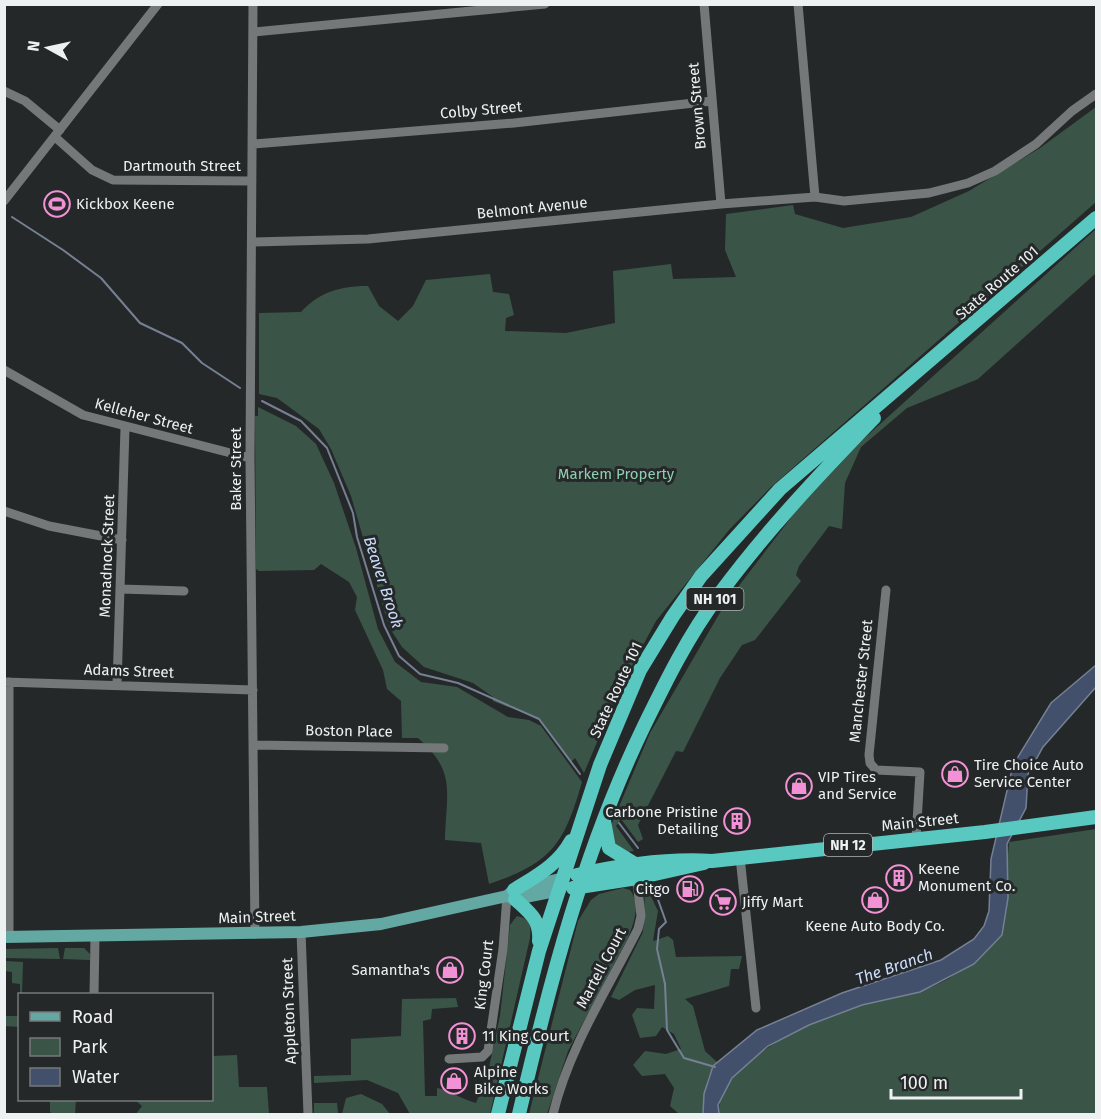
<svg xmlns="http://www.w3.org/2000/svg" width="1101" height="1119" font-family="'Fira Sans',sans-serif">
<rect width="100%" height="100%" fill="#252829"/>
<path fill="#3a5548" d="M 1096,107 L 1096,202 L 771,487 L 729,530 L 656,621 L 619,690 L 584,773 L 575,758 L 571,762 L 539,719 L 493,701 L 493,697 L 473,683 L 424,667 L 402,647 L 389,627 L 351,496 L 331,449 L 319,429 L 277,398 L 259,394 L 259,313 L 301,312 C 319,292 341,286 368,286 L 379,306 L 398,321 L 413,306 L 426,280 L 490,274 L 493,292 L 509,294 L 514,315 L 506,318 L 505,331 L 566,333 L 615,323 L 613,271 L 671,264 L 673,279 L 736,277 L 725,250 L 726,214 L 793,205 L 795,214 L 843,228 L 911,217 L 969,191 L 1040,148 Z
M 1096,229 L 1096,273 L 978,379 L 907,408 L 861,447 L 845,483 L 842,529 L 829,526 L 799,566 L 796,575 L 801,581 L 755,640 L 742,645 L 720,678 L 683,752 L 676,751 L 638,825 L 643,839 L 638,842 L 621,819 L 616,826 L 634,851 L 627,852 L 612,845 L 610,828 L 650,733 L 725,604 L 796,511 L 858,444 Z
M 258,407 L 296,426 L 316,444 L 334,483 L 356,548 L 378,629 L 395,662 L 421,682 L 457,687 L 508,717 L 529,720 L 541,726 L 582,782 C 564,844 552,863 489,884 L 481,843 L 445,840 C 446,792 457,772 418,738 L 402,738 L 401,701 L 387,689 L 383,670 L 355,610 L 357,597 L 349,582 L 321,564 L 314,570 L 259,571 L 256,569 L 255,416 L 258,416 Z
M 1096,829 L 1096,1114 L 719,1114 C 716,1061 820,1017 863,1004 C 882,999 902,998 921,991 C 955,979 977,961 1002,935 L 1009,842 Z
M 623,888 L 630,890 C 641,904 634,922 628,938 L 568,1051 L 547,1114 L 529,1114 L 578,921 L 591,900 L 599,894 Z
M 647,888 L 658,911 L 653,941 L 668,936 L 673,940 L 676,957 L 742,956 L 739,969 L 731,969 L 729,986 L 685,999 L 693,1006 L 705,1051 L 717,1062 C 705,1075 704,1098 703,1114 L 679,1114 L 670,1106 L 674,1088 L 665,1074 L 642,1076 L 633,1065 L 645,1051 L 666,1054 L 681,1049 L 674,1034 L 662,1027 L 656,1036 L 640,1038 L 632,1015 L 637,1008 L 654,1009 L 655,985 L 635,990 L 619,1000 L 611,997 L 643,932 L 645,889 Z
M 517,916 C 531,919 531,926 530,938 L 490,1114 L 410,1114 L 398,1093 L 367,1080 L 314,1083 L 314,1076 L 351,1075 L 351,1039 L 401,1036 L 402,999 L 456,998 L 458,1007 L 432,1009 L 431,1019 L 423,1021 L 425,1096 L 437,1096 L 437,1088 C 448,1090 464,1100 476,1103 L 488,1072 L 500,1016 L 510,925 Z
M 58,948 L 60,959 L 5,958 L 5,949 Z
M 65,948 L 84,948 L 90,954 L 90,960 L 63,959 Z
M 5,961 L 23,962 L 22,994 L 20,994 L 20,984 L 12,983 L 12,972 L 5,971 Z
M 19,1003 L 19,1027 L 5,1026 L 5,1016 L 19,1016 Z
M 237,1055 L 239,1087 L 267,1087 L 269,1114 L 136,1114 L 142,1106 L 135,1100 L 212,1100 L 212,1056 Z
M 361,1094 L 382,1104 L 390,1114 L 342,1114 L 346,1098 Z
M 50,1100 L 76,1100 L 75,1114 L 53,1114 L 50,1112 Z
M 314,1103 L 337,1103 L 338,1113 L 314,1114 Z"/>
<path fill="#42506c" stroke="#768094" stroke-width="1.5" d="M 1096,665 L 1096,687 L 1043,747 L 1028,774 L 1026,808 L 1007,844 L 1008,898 L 1002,935 L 974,964 L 920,992 L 862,1005 L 809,1025 L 768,1046 L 732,1078 L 718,1105 L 719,1114 L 703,1114 L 704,1094 L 713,1066 L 757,1030 L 842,993 L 941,960 L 974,939 L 984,926 L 989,911 L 991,859 L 1013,765 L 1051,703 Z"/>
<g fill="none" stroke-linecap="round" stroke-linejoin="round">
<path stroke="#768094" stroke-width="2" d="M 12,217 L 63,250 L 101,278 L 140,323 L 182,343 L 202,363 L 240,388
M 262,401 L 301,421 L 327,448 L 353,513 L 357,537 L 384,625 L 399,656 L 420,674 L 458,683 L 539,719 L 580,774
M 619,823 L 638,848
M 656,894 L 666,922 L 659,929 L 657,949 L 665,984 L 667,1030 L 684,1058 L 715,1067"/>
<path stroke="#747879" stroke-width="9" d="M 253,4 L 250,458 L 255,934
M 704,4 L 721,204
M 798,4 L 815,197
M 253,32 L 545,4
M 4,91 L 25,101 L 60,130
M 55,137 L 92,170 L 113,180 L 252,181
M 253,144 L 514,123 L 712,101
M 4,201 L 158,4
M 252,242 L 368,239 L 721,204 L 815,197 L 844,201 L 929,193 L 968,183 L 995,171 L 1036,144 L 1072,111 L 1096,94
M 4,370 L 83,415 L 250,458
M 4,511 L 49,526 L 122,540
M 121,589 L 184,591
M 886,590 L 869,755 L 870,763 L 876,770 L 920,772 L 916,839
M 4,682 L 253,690
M 117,685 L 125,428
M 253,745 L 444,748
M 740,857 L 756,1008
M 301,932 L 308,1114
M 9,937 L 9,682
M 94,994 L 95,937
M 449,1059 L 482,1057 L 488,1051 L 503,949 L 507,896
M 553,1114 C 569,1048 607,990 638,929 L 641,916 L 636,873"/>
<path stroke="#64a8a4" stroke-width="12" d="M 508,896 L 515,899 L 560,890
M 4,937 L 301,932 L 381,924 L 507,896 L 514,890 L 564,878"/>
<path stroke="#59c8c0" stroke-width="14" d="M 604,821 L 609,848 L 635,864
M 577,875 C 621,865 667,858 712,861 L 985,832 L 1096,817
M 573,888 L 637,878 L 704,863
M 514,890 C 536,876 558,865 571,841
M 515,899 C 529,912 541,920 539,941
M 498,1114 L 539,951 L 600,765 L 640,670 L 673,616 L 701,576 L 780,489 L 1096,218
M 519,1114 C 550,981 584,850 644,726 C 666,681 688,636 718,596 C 765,532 819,475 874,418"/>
</g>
<defs>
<g id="stadium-ring" transform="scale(1.35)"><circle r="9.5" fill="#252829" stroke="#f391d6" stroke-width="1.5"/><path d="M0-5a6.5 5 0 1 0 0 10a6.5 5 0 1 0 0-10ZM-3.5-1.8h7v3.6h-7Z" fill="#f391d6"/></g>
<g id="shop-ring" transform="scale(1.35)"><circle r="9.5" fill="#252829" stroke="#f391d6" stroke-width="1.5"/><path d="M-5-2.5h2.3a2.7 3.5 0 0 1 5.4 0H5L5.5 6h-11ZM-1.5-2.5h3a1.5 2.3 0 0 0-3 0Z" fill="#f391d6"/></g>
<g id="building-ring" transform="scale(1.35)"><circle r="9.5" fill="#252829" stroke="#f391d6" stroke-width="1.5"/><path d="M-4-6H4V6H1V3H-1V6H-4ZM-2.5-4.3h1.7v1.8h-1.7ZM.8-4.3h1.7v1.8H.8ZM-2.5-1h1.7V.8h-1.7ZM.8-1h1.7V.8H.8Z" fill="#f391d6"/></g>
<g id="fuel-ring" transform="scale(1.35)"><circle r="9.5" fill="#252829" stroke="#f391d6" stroke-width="1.5"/><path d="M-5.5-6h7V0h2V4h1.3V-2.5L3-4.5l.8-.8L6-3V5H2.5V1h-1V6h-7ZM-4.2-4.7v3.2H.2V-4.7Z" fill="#f391d6"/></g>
<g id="supermarket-ring" transform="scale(1.35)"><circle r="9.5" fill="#252829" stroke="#f391d6" stroke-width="1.5"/><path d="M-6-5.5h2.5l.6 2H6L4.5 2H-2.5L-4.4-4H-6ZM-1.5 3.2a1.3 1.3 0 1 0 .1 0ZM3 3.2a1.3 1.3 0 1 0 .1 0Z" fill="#f391d6"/></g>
</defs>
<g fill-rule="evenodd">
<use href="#stadium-ring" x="57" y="204"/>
<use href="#shop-ring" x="955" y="774"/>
<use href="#shop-ring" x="799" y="786"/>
<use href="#building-ring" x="737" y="821"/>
<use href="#building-ring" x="899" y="878"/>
<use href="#fuel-ring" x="690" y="889"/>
<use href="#shop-ring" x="875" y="900"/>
<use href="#supermarket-ring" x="723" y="902"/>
<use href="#shop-ring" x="450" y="970"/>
<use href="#building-ring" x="462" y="1036"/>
<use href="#shop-ring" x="454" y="1081"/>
</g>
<g text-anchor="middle" stroke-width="6" stroke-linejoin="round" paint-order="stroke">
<g fill="#252829" stroke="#b2b5b5" stroke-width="1.5">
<rect x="686.5" y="588" width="57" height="22" rx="4.5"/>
<rect x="824" y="834" width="48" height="22" rx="4.5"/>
</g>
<g font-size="14" font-weight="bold" fill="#eef1f1">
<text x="715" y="604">NH 101</text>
<text x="848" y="850">NH 12</text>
</g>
<g font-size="15" fill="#eef1f1" stroke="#252829">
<text transform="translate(697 106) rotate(-95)" y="5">Brown Street</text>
<text transform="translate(481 110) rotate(-5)" y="5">Colby Street</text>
<text x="182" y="171">Dartmouth Street</text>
<text transform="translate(532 208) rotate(-6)" y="5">Belmont Avenue</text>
<text transform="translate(997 283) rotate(-41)" y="5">State Route 101</text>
<text transform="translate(144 416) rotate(15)" y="5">Kelleher Street</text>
<text transform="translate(236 469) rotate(-90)" y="5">Baker Street</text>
<text transform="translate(107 556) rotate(-88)" y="5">Monadnock Street</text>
<text transform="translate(129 671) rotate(2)" y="5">Adams Street</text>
<text transform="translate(861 681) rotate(-84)" y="5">Manchester Street</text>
<text transform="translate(616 690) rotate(-65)" y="5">State Route 101</text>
<text transform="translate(349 731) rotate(1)" y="5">Boston Place</text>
<text transform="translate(920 822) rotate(-6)" y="5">Main Street</text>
<text transform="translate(257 917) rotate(-2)" y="5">Main Street</text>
<text transform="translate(601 968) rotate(-62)" y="5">Martell Court</text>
<text transform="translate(484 975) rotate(-83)" y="5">King Court</text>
<text transform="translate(289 1011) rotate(-92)" y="5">Appleton Street</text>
</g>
<g font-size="15" fill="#eef1f1" stroke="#252829" text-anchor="start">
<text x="76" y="209">Kickbox Keene</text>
<text x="974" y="770">Tire Choice Auto<tspan x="974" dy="17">Service Center</tspan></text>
<text x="818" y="782">VIP Tires<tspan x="818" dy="17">and Service</tspan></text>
<text x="718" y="817" text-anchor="end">Carbone Pristine<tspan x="718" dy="17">Detailing</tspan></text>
<text x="918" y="874">Keene<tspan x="918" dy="17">Monument Co.</tspan></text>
<text x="670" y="894" text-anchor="end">Citgo</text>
<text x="742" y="907">Jiffy Mart</text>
<text x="875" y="931" text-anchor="middle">Keene Auto Body Co.</text>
<text x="430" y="975" text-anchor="end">Samantha's</text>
<text x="482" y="1041">11 King Court</text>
<text x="474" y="1077">Alpine<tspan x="474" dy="17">Bike Works</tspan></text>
</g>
<g font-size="15" fill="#8ecfb0" stroke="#252829">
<text x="616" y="479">Markem Property</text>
</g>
<g font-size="16" font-style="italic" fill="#cbdcfc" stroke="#252829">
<text transform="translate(384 582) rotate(72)" y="6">Beaver Brook</text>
<text transform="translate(894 966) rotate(-19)" y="6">The Branch</text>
</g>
</g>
<rect width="1101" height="1119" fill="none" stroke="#eef1f1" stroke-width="12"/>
<rect x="18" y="993" width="195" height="108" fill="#252829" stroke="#757879" stroke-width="1.5"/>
<rect x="30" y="1012" width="30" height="9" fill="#64a8a4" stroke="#757879" stroke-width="1.5"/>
<text x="72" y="1023" font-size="18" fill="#eef1f1">Road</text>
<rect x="30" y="1038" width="30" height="18" fill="#3a5548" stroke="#757879" stroke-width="1.5"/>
<text x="72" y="1053" font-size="18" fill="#eef1f1">Park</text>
<rect x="30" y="1068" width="30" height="18" fill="#42506c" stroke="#757879" stroke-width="1.5"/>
<text x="72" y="1083" font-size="18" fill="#eef1f1">Water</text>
<g transform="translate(48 48) rotate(278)" stroke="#252829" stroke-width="4.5" paint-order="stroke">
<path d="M0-4.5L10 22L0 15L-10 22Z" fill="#eef1f1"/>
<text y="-9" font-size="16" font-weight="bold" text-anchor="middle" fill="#eef1f1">N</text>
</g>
<path d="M891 1089v9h130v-9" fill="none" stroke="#eef1f1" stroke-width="3"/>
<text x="900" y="1089" font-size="18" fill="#eef1f1" stroke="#252829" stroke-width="4.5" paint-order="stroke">100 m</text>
</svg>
